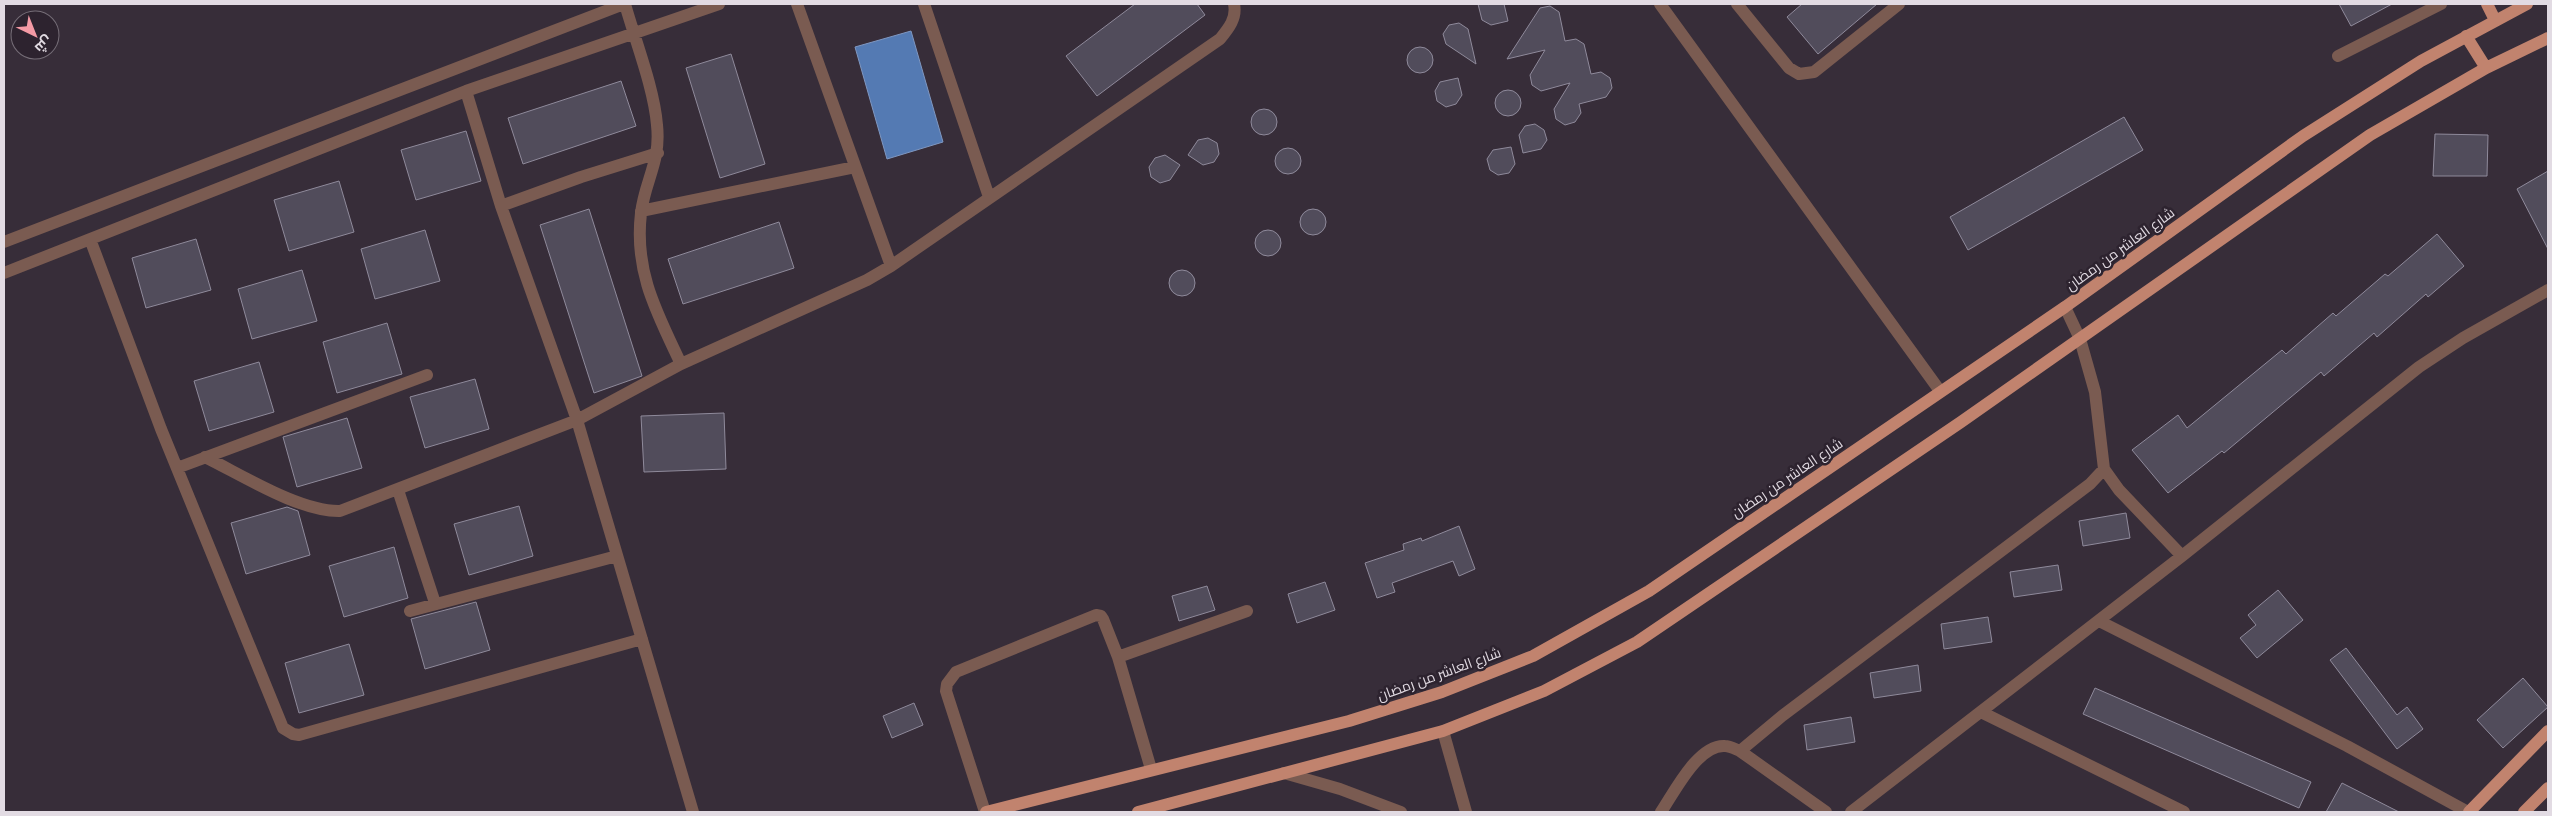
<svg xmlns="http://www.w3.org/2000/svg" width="2552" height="816" font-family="'Public Sans',Cairo,sans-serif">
<rect width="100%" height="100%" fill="#372d39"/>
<path fill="#547ab3" stroke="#7f97c1" d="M 911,31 L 943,142 L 887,159 L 855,47 Z"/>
<path fill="#514c5b" stroke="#8f8a9b" d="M 1135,4 L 1197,4 L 1205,15 L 1097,96 L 1066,56 Z
M 1478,4 L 1504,4 L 1508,21 L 1491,25 L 1482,20 Z
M 1802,4 L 1877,4 L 1818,54 L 1787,17 Z
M 2339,4 L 2392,4 L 2351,26 Z
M 1550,6 L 1559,12 L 1565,41 L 1576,39 L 1584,44 L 1591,74 L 1601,72 L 1610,78 L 1612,88 L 1606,97 L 1579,104 L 1581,113 L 1575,122 L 1565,125 L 1556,119 L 1554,109 L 1570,83 L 1541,91 L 1532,85 L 1530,75 L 1545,50 L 1507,59 L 1540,8 Z
M 1459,23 L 1468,29 L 1476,64 L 1446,44 L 1443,34 L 1449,25 Z
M1407 60a13 13 0 1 1 26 0a13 13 0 1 1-26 0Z
M 731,54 L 765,164 L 720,178 L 686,68 Z
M 1458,78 L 1462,95 L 1456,104 L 1446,107 L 1437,101 L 1435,91 L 1440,82 Z
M 621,81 L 636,126 L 523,164 L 508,118 Z
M1495 103a13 13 0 1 1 26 0a13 13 0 1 1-26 0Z
M1251 122a13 13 0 1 1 26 0a13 13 0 1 1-26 0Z
M 2124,117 L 2143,150 L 1968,250 L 1950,217 Z
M 1535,124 L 1544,130 L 1547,140 L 1541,149 L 1523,153 L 1519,135 L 1525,126 Z
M 466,131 L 481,181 L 416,200 L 401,150 Z
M 2435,134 L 2488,135 L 2487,176 L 2433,176 Z
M 1208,138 L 1217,143 L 1219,154 L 1214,162 L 1203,165 L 1188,155 L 1198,140 Z
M 1511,147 L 1515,164 L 1509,173 L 1498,175 L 1490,170 L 1487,159 L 1493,150 Z
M1275 161a13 13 0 1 1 26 0a13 13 0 1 1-26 0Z
M 1165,155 L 1180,165 L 1170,180 L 1160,183 L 1151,177 L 1149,167 L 1155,158 Z
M 2548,171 L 2548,249 L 2517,189 Z
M 339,181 L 354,232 L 289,251 L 274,200 Z
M1300 222a13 13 0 1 1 26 0a13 13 0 1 1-26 0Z
M 589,209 L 642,376 L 594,393 L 540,225 Z
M 779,222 L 794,268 L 683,304 L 668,259 Z
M1255 243a13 13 0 1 1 26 0a13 13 0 1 1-26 0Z
M 425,230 L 440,281 L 375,299 L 361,249 Z
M 2437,234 L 2464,266 L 2428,297 L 2426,294 L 2377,337 L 2374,333 L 2324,376 L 2321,372 L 2224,453 L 2222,451 L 2168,493 L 2132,450 L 2178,415 L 2187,428 L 2282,350 L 2286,354 L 2333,313 L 2336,316 L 2385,274 L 2388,276 Z
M 196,239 L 211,290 L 146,308 L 132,258 Z
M1169 283a13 13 0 1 1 26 0a13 13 0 1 1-26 0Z
M 302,270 L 317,321 L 252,339 L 238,289 Z
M 387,323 L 402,374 L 337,393 L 323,342 Z
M 259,362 L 274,412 L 209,431 L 194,381 Z
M 475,379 L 489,429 L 425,448 L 410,397 Z
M 724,413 L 726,469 L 644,472 L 641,416 Z
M 347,418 L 362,468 L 297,487 L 283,437 Z
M 519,506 L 533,556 L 469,575 L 454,524 Z
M 287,507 L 298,511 L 310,555 L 246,574 L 231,523 Z
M 2126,513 L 2130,538 L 2083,546 L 2079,521 Z
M 1459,526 L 1475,569 L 1459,576 L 1453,561 L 1392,583 L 1395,592 L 1377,598 L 1365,563 L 1404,550 L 1403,544 L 1421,538 L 1422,541 Z
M 394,547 L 408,598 L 344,617 L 329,566 Z
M 2058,565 L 2062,590 L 2014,597 L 2010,572 Z
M 1325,582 L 1335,610 L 1297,623 L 1288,594 Z
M 1207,586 L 1215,610 L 1179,621 L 1172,596 Z
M 2278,590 L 2303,620 L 2257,658 L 2240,638 L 2256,625 L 2248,615 Z
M 476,602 L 490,650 L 425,669 L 411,619 Z
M 1988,617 L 1992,642 L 1944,649 L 1941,624 Z
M 349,644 L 364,695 L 299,713 L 285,663 Z
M 2346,648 L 2397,715 L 2407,707 L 2423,729 L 2397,749 L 2330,660 Z
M 1918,665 L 1921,691 L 1874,698 L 1870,673 Z
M 2523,678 L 2548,707 L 2503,748 L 2477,720 Z
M 2095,688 L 2311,782 L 2299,808 L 2083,714 Z
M 914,703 L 923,725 L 892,738 L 883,716 Z
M 1851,717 L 1855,742 L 1807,750 L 1804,725 Z
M 2342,783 L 2399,812 L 2326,812 Z"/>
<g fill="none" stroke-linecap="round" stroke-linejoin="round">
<path stroke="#7a5b51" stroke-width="12" d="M 797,4 L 891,266
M 924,4 L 989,197
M 1660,4 L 1940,391
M 1737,4 L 1789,68 L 1799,74 L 1814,72 L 1899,4
M 2338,56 L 2441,4
M 466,91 L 501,206 L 577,420 L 693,812
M 501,206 L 581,177 L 658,153
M 641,211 L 855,167
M 90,239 L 161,429 L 283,728 L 293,734 L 299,735 L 642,639
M 4,242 L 624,4
M 4,273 L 466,91 L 719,4
M 2065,307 L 2080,339 L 2095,392 L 2104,469 L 2119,490 L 2182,556
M 681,364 L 867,280 L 891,266 L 1220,39 C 1229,28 1237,18 1234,4
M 205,457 C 242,475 300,512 340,511 L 577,420 L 681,364 C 657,313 634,272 641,213 C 645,180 661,162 657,125 C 654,88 635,40 625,4
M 177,468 L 427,375
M 398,490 L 435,603
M 410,611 L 617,556
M 2099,621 L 2347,746 L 2468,812
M 1118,657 L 1247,611
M 1981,712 L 2184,812
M 1443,731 L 1466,812
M 1740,751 L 1782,716 L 2090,484 L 2104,469
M 1284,773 L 1340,789 L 1401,812
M 985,812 L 946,691 L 947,684 L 956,672 L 1096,615 L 1101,616 L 1103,619 L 1118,657 L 1151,769
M 1661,812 C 1674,793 1698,744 1725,746 C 1730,746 1735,749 1740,751 L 1826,812
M 1851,812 L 2182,556 L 2419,367 L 2463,338 L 2548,290"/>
<path stroke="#c1836e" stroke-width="12" d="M 2487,4 L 2495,20
M 2466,36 L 2486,68
M 986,812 L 1349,721 L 1442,692 L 1533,656 L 1649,591 L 2065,307 L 2303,136 L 2421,61 L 2527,4
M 1138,812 L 1443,731 L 1544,691 L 1637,642 L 1961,422 L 2370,135 L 2486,68 L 2548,38
M 2469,812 L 2548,731
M 2524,812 L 2548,788"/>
</g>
<g text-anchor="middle" stroke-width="5" stroke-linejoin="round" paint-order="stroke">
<g font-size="14" fill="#e2dbe3" stroke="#2d232f">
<text transform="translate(2120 249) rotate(-36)" y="5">شارع العاشر من رمضان</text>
<text transform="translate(1787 478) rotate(-34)" y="5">شارع العاشر من رمضان</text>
<text transform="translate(1439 674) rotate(-20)" y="5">شارع العاشر من رمضان</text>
</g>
</g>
<rect width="2552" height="816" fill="none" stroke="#e2dbe3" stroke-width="10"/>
<g transform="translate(35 35) rotate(137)"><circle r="24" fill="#2d232f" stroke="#756d77"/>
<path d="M0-4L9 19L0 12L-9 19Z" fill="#f49aa5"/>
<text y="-8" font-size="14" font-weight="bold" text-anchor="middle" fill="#e2dbe3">ش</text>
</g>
</svg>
